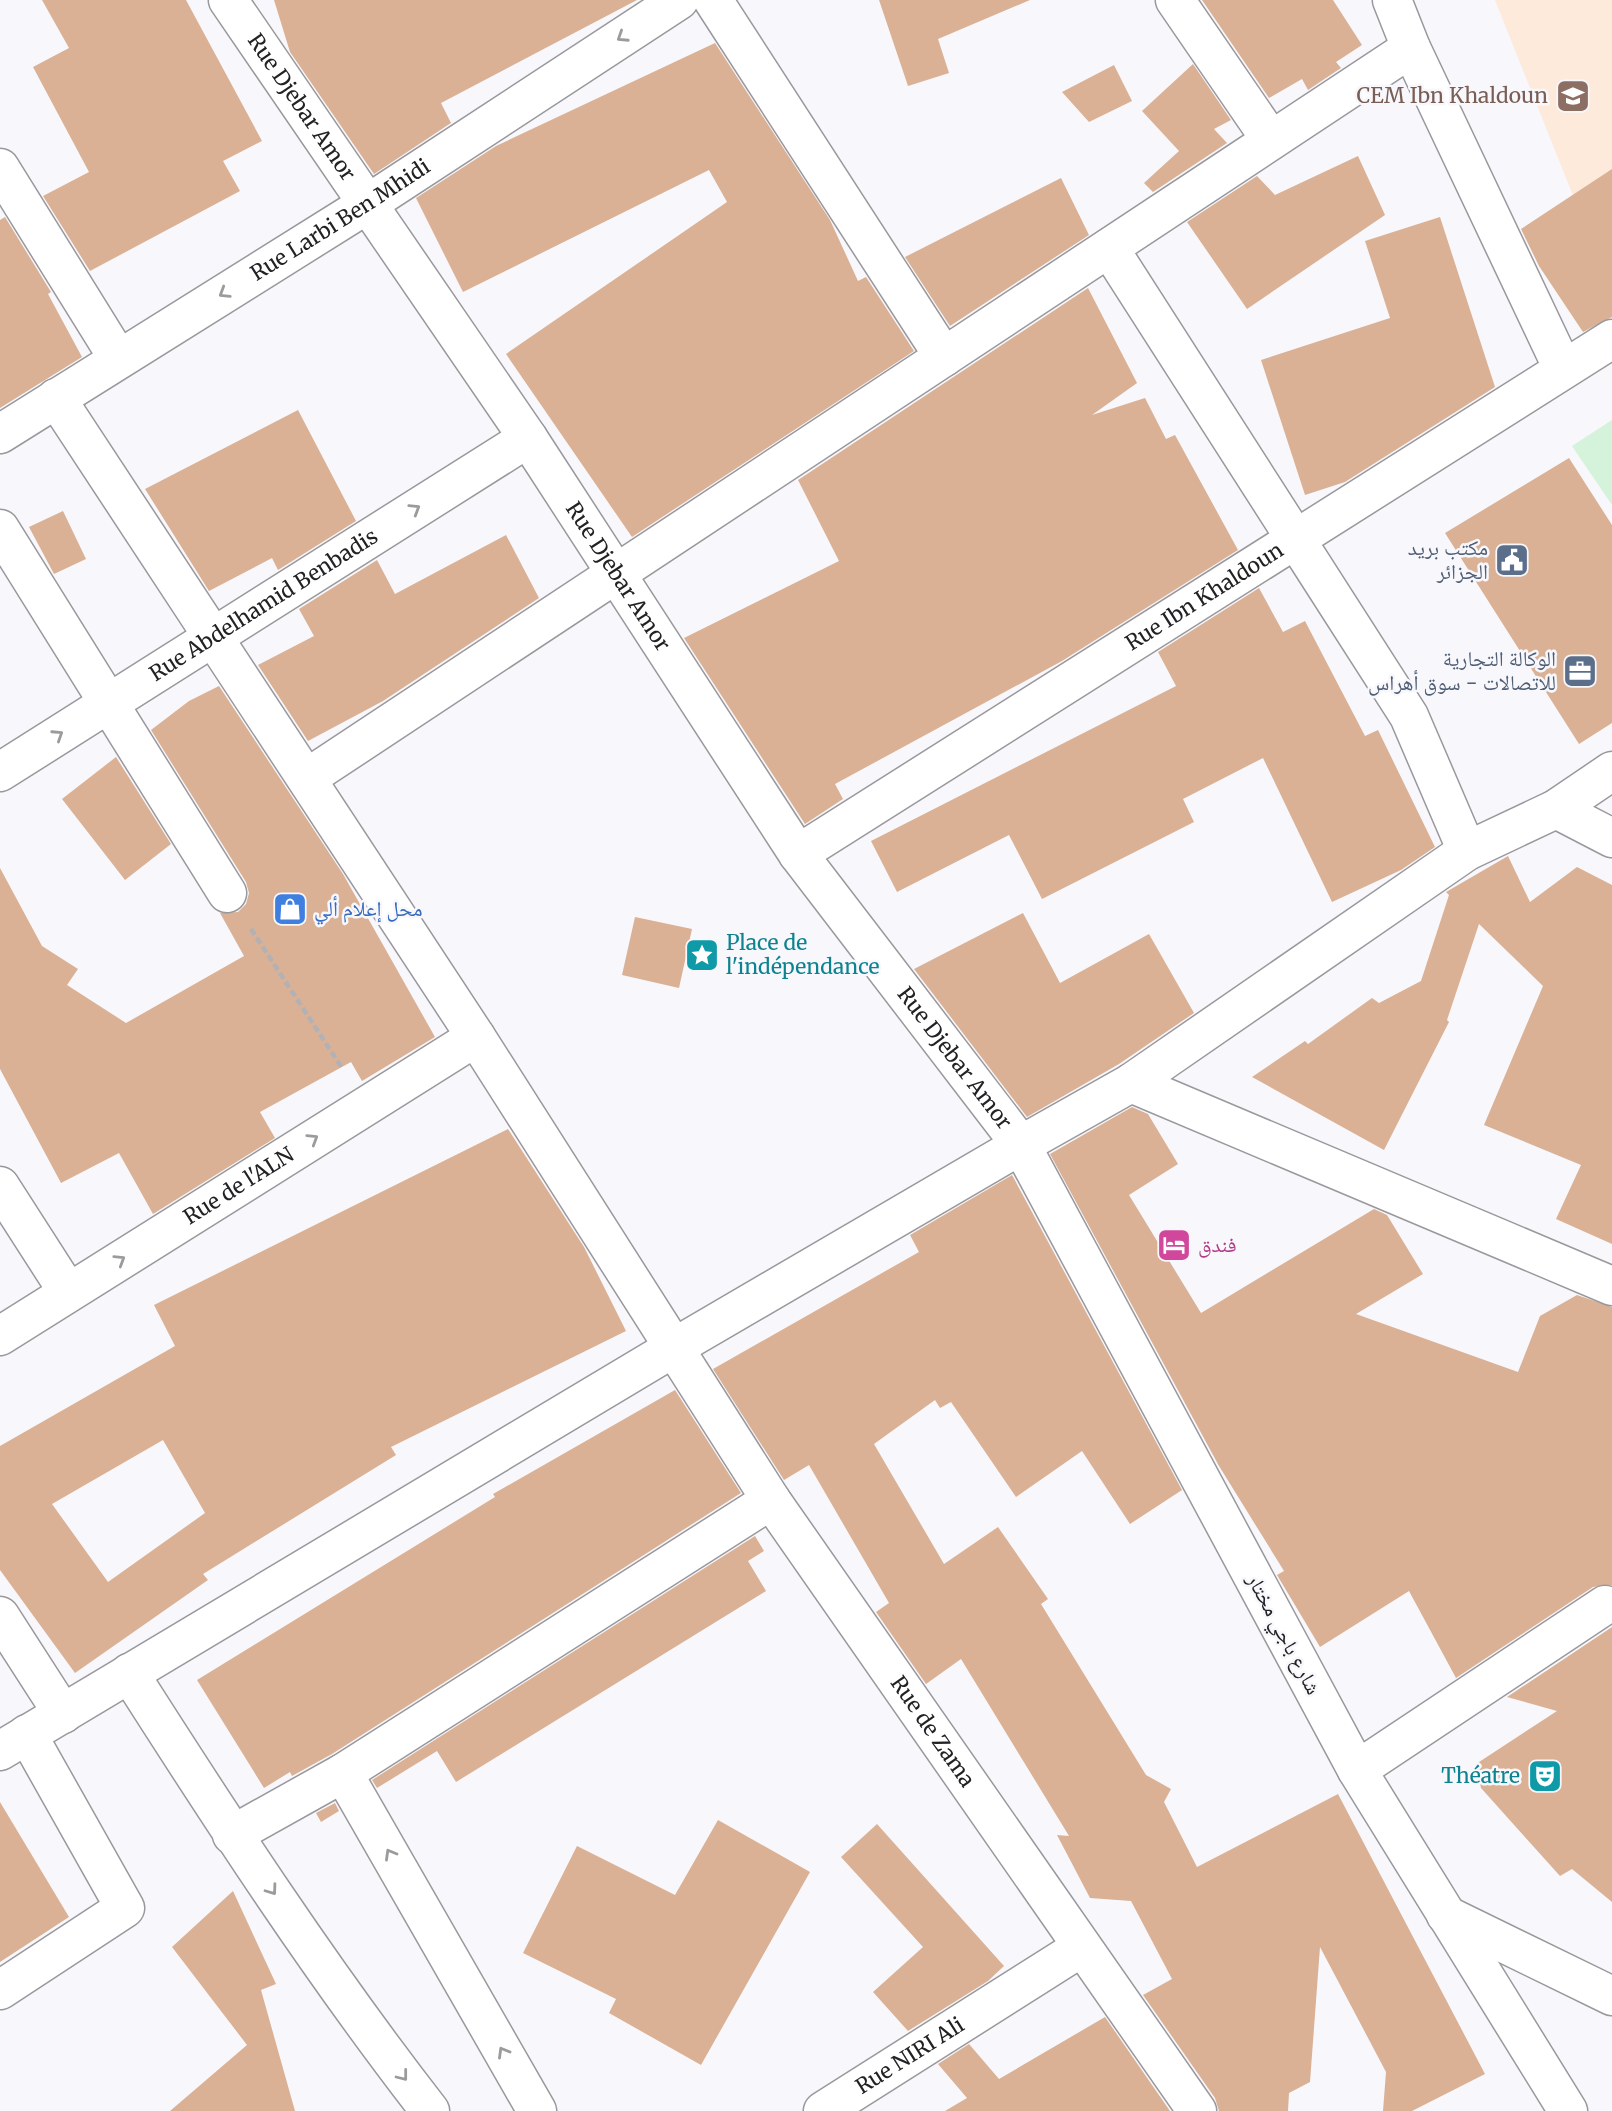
<svg xmlns="http://www.w3.org/2000/svg" width="1612" height="2111" font-family="Merriweather,'Noto Naskh Arabic',serif">
<rect width="100%" height="100%" fill="#f8f7fc"/>
<path fill="#fdeada" d="M 1495,0 L 1612,0 L 1612,257 L 1572,193 Z"/>
<path fill="#d5f2db" d="M 1612,420 L 1612,505 L 1572,446 Z"/>
<path fill="#dab194" fill-rule="evenodd" d="M 42,0 L 186,0 L 262,141 L 223,161 L 240,191 L 90,271 L 43,196 L 89,172 L 33,67 L 69,48 Z
M 274,0 L 637,0 L 441,103 L 451,123 L 374,174 L 290,52 Z
M 879,0 L 1030,0 L 938,39 L 949,73 L 908,86 Z
M 1202,0 L 1333,0 L 1362,45 L 1336,62 L 1341,68 L 1308,90 L 1302,79 L 1269,98 Z
M 715,43 L 830,220 L 858,281 L 866,277 L 914,351 L 632,537 L 506,354 L 727,202 L 709,170 L 463,292 L 416,198 L 496,146 Z
M 1193,64 L 1231,120 L 1214,129 L 1227,143 L 1153,192 L 1144,183 L 1179,151 L 1142,111 Z
M 1114,65 L 1132,101 L 1089,122 L 1062,92 Z
M 1358,156 L 1385,215 L 1247,309 L 1187,222 L 1257,176 L 1275,195 Z
M 1612,169 L 1612,317 L 1583,332 L 1539,266 L 1521,229 Z
M 1061,178 L 1089,235 L 950,326 L 905,257 Z
M 5,217 L 51,292 L 48,294 L 82,357 L 0,408 L 0,220 Z
M 1440,217 L 1495,387 L 1345,482 L 1305,495 L 1261,360 L 1390,318 L 1365,241 Z
M 1088,288 L 1137,383 L 1092,415 L 1145,398 L 1166,439 L 1175,435 L 1238,550 L 1062,661 L 835,784 L 843,799 L 805,824 L 684,638 L 839,561 L 798,480 Z
M 298,410 L 356,521 L 278,570 L 272,558 L 209,591 L 145,489 Z
M 1569,458 L 1612,525 L 1612,723 L 1579,744 L 1445,533 Z
M 63,511 L 86,559 L 54,574 L 29,527 Z
M 506,535 L 539,598 L 383,701 L 308,741 L 258,665 L 314,636 L 299,609 L 377,560 L 395,594 Z
M 1259,588 L 1283,632 L 1305,621 L 1365,736 L 1378,730 L 1435,847 L 1401,870 L 1332,902 L 1263,758 L 1183,799 L 1194,822 L 1042,899 L 1009,835 L 897,892 L 871,841 L 1176,686 L 1158,652 Z
M 219,686 L 343,874 L 435,1037 L 362,1081 L 351,1062 L 260,1112 L 275,1138 L 153,1214 L 119,1153 L 61,1183 L 0,1069 L 0,868 L 42,946 L 78,969 L 67,985 L 126,1023 L 244,956 L 220,913 L 238,912 L 246,904 L 249,893 L 246,882 L 151,730 L 189,701 Z
M 116,757 L 171,844 L 125,880 L 62,799 Z
M 1508,856 L 1530,902 L 1577,867 L 1612,885 L 1612,1244 L 1556,1219 L 1581,1165 L 1484,1125 L 1543,986 L 1479,924 L 1447,1020 L 1449,1022 L 1384,1150 L 1252,1077 L 1305,1041 L 1308,1044 L 1372,998 L 1379,1003 L 1421,981 L 1449,895 L 1446,892 Z
M 1023,913 L 1060,983 L 1149,934 L 1194,1013 L 1119,1064 L 1027,1117 L 914,969 Z
M 635,917 L 692,929 L 679,988 L 622,975 Z
M 1132,1107 L 1148,1114 L 1178,1164 L 1129,1195 L 1201,1313 L 1374,1209 L 1387,1215 L 1423,1274 L 1356,1314 L 1518,1372 L 1540,1316 L 1577,1295 L 1612,1307 L 1612,1585 L 1593,1587 L 1456,1678 L 1409,1591 L 1320,1647 L 1277,1575 L 1284,1571 L 1219,1466 L 1050,1154 Z
M 508,1129 L 584,1247 L 626,1331 L 391,1447 L 396,1455 L 203,1574 L 208,1580 L 75,1673 L 0,1570 L 0,1446 L 175,1346 L 154,1305 ZM 163,1440 L 205,1513 L 108,1582 L 52,1504 Z
M 1012,1175 L 1182,1490 L 1130,1524 L 1082,1451 L 1016,1497 L 951,1402 L 940,1408 L 935,1400 L 874,1444 L 944,1564 L 998,1527 L 1048,1599 L 1041,1604 L 1146,1775 L 1171,1789 L 1164,1802 L 1197,1867 L 1338,1794 L 1485,2074 L 1412,2111 L 1383,2111 L 1386,2072 L 1320,1947 L 1310,2082 L 1289,2093 L 1288,2111 L 1219,2111 L 1215,2098 L 1143,1995 L 1172,1979 L 1131,1901 L 1090,1898 L 1057,1835 L 1069,1836 L 961,1659 L 926,1684 L 876,1612 L 889,1603 L 809,1465 L 784,1480 L 713,1369 L 919,1252 L 910,1235 Z
M 675,1390 L 741,1493 L 332,1754 L 292,1776 L 290,1772 L 264,1788 L 197,1680 L 495,1497 L 493,1494 Z
M 755,1536 L 764,1551 L 748,1561 L 766,1591 L 456,1782 L 437,1751 L 377,1788 L 372,1780 Z
M 1612,1627 L 1612,1902 L 1572,1869 L 1560,1876 L 1481,1788 L 1476,1764 L 1557,1711 L 1507,1697 Z
M 0,1802 L 69,1917 L 0,1962 Z
M 335,1803 L 339,1811 L 321,1822 L 316,1813 Z
M 718,1820 L 810,1872 L 701,2065 L 609,2013 L 616,1999 L 523,1953 L 577,1846 L 675,1895 Z
M 877,1824 L 1004,1966 L 988,1981 L 908,2031 L 873,1992 L 923,1947 L 841,1857 Z
M 233,1891 L 276,1984 L 261,1990 L 295,2111 L 170,2111 L 247,2045 L 172,1947 Z
M 1105,2017 L 1170,2111 L 945,2111 L 967,2098 L 938,2064 L 969,2044 L 999,2079 Z"/>
<g fill="none" stroke-linecap="round" stroke-linejoin="round">
<g stroke="#99989c" stroke-width="41">
<g id="minor">
<path d="M 713,0 L 944,357"/>
<path d="M 1175,0 L 1271,140"/>
<path d="M 1392,0 L 1411,48 L 1563,369"/>
<path d="M 0,168 L 118,358"/>
<path d="M 1109,248 L 1409,716 L 1467,851"/>
<path id="s1" d="M 56,398 L 476,1037 L 771,1500 L 1197,2111"/>
<path id="s2" d="M 0,434 L 369,203 L 679,0"/>
<path d="M 0,529 L 227,893"/>
<path id="s3" d="M 0,772 L 528,438"/>
<path d="M 307,778 L 1411,48"/>
<path d="M 1556,809 L 1612,838"/>
<path id="s4" d="M 798,854 L 1612,339"/>
<path d="M 1131,1083 L 1612,1286"/>
<path d="M 0,1186 L 68,1292"/>
<path id="s5" d="M 0,1336 L 476,1037"/>
<path d="M 0,1616 L 63,1714"/>
<path d="M 129,1673 C 224,1822 321,1971 430,2111"/>
<path d="M 0,1751 L 675,1347 L 1021,1145 L 1357,1770 L 1568,2111"/>
<path d="M 1357,1770 L 1605,1605"/>
<path d="M 343,1773 L 537,2111"/>
<path d="M 232,1835 L 343,1773 L 771,1500"/>
<path d="M 1446,1915 L 1612,1996"/>
<path d="M 0,1990 L 125,1908 L 27,1734"/>
<path id="s6" d="M 823,2111 L 1082,1947"/>
</g>
</g>
<g stroke="#99989c" stroke-width="41">
<g id="major">
<path id="s7" d="M 228,0 L 528,438 L 798,854 L 1021,1145 L 1131,1083 L 1467,851 L 1556,809 L 1612,771"/>
</g>
</g>
<path stroke="#b2b1b5" stroke-width="4.5" stroke-dasharray="7 3.5" stroke-linecap="butt" d="M 251,929 L 342,1068"/>
<use href="#minor" stroke="#fff" stroke-width="38"/>
<use href="#major" stroke="#fff" stroke-width="38"/>
</g>
<defs><path id="oneway-chevron" d="M-2-3.5L2.5 0L-2 3.5" fill="none" stroke-width="1.6" stroke-linecap="round" stroke-linejoin="round" transform="scale(1.75)"/></defs>
<g stroke="#9c9b9c">
<use href="#oneway-chevron" transform="translate(622 37) rotate(147)"/>
<use href="#oneway-chevron" transform="translate(224 293) rotate(148)"/>
<use href="#oneway-chevron" transform="translate(415 509) rotate(-32)"/>
<use href="#oneway-chevron" transform="translate(58 735) rotate(-33)"/>
<use href="#oneway-chevron" transform="translate(313 1139) rotate(-32)"/>
<use href="#oneway-chevron" transform="translate(120 1260) rotate(-32)"/>
<use href="#oneway-chevron" transform="translate(390 1854) rotate(-120)"/>
<use href="#oneway-chevron" transform="translate(272 1890) rotate(54)"/>
<use href="#oneway-chevron" transform="translate(503 2052) rotate(-120)"/>
<use href="#oneway-chevron" transform="translate(403 2076) rotate(52)"/>
</g>
<defs>
<g id="school-square" transform="scale(1.75)"><rect x="-9" y="-9" width="18" height="18" rx="4" fill="#8d6e63" stroke="#f8f7fc"/><path d="M0-5L7-2L0 1L-7-2ZM-4 1L0 2.5L4 1V4Q0 6-4 4Z" fill="#fff"/></g>
<g id="civic-square" transform="scale(1.75)"><rect x="-9" y="-9" width="18" height="18" rx="4" fill="#5c6f8a" stroke="#f8f7fc"/><path d="M-.6-6.5H3V-4.5H.6V-3L4-1V1h2V6H-6V1h2V-1L-.6-3ZM-1.2 2.5V6h2.4V2.5Z" fill="#fff"/></g>
<g id="office-square" transform="scale(1.75)"><rect x="-9" y="-9" width="18" height="18" rx="4" fill="#5c6f8a" stroke="#f8f7fc"/><path d="M-6-3h4V-5.5h4V-3h4V5H-6ZM-1-4.5V-3h2v-1.5ZM-6 0V1H6V0Z" fill="#fff"/></g>
<g id="shop-square" transform="scale(1.75)"><rect x="-9" y="-9" width="18" height="18" rx="4" fill="#3f7fe0" stroke="#f8f7fc"/><path d="M-5-2.5h2.3a2.7 3.5 0 0 1 5.4 0H5L5.5 6h-11ZM-1.5-2.5h3a1.5 2.3 0 0 0-3 0Z" fill="#fff"/></g>
<g id="sight-square" transform="scale(1.75)"><rect x="-9" y="-9" width="18" height="18" rx="4" fill="#0f9aa8" stroke="#f8f7fc"/><path d="M0-6L1.8-2.2L6-1.7L2.9 1.2L3.7 5.4L0 3.3L-3.7 5.4L-2.9 1.2L-6-1.7L-1.8-2.2Z" fill="#fff"/></g>
<g id="hotel-square" transform="scale(1.75)"><rect x="-9" y="-9" width="18" height="18" rx="4" fill="#d1479c" stroke="#f8f7fc"/><path d="M-6-4.5h1.5V1H6V5H4.5V3h-9V5H-6ZM-4 0a1.8 1.8 0 1 1 3.6 0ZM.5 0V-2.5h3Q6-2.5 6 0Z" fill="#fff"/></g>
<g id="theatre-square" transform="scale(1.75)"><rect x="-9" y="-9" width="18" height="18" rx="4" fill="#0f9aa8" stroke="#f8f7fc"/><path d="M-5-5.5Q0-4 5-5.5V0Q5 5 0 6Q-5 5-5 0ZM-3.3-2.5H-1v1.5H-3.3ZM1-2.5H3.3v1.5H1ZM-2.8 1Q0 5.5 2.8 1Z" fill="#fff"/></g>
</defs>
<g fill-rule="evenodd">
<use href="#school-square" x="1573" y="96"/>
<use href="#civic-square" x="1512" y="560"/>
<use href="#office-square" x="1580" y="671"/>
<use href="#shop-square" x="290" y="909"/>
<use href="#sight-square" x="702" y="955"/>
<use href="#hotel-square" x="1174" y="1245"/>
<use href="#theatre-square" x="1545" y="1776"/>
</g>
<g text-anchor="middle" stroke-width="5" stroke-linejoin="round" paint-order="stroke">
<g font-size="21" fill="#785e54" stroke="#f8f7fc" text-anchor="end">
<text x="1548" y="103">CEM Ibn Khaldoun</text>
</g>
<g font-size="21" fill="#222123" stroke="#f8f7fc">
<text dy="7" stroke="none"><textPath href="#s7" startOffset="130">Rue Djebar Amor</textPath></text>
<text dy="7" stroke="none"><textPath href="#s2" startOffset="402">Rue Larbi Ben Mhidi</textPath></text>
<text dy="7" stroke="none"><textPath href="#s7" startOffset="696">Rue Djebar Amor</textPath></text>
<text dy="7" stroke="none"><textPath href="#s4" startOffset="481">Rue Ibn Khaldoun</textPath></text>
<text dy="7" stroke="none"><textPath href="#s3" startOffset="312">Rue Abdelhamid Benbadis</textPath></text>
<text dy="7" stroke="none"><textPath href="#s7" startOffset="1284">Rue Djebar Amor</textPath></text>
<text dy="7" stroke="none"><textPath href="#s5" startOffset="282">Rue de l'ALN</textPath></text>
<text transform="translate(1284 1634) rotate(62)" y="7">شارع باجي مختار</text>
<text dy="7" stroke="none"><textPath href="#s1" startOffset="1596">Rue de Zama</textPath></text>
<text dy="7" stroke="none"><textPath href="#s6" startOffset="103">Rue NIRI Ali</textPath></text>
</g>
<g font-size="21" fill="#4e5e75" stroke="#f8f7fc" text-anchor="end">
<text x="1488" y="555">مكتب بريد<tspan x="1488" dy="24">الجزائر</tspan></text>
<text x="1556" y="666">الوكالة التجارية<tspan x="1556" dy="24">للاتصالات - سوق أهراس</tspan></text>
</g>
<g font-size="21" fill="#366cbe" stroke="#f8f7fc" text-anchor="start">
<text x="314" y="916">محل إعلام ألي</text>
</g>
<g font-size="21" fill="#0d838f" stroke="#f8f7fc" text-anchor="start">
<text x="726" y="950">Place de<tspan x="726" dy="24">l'indépendance</tspan></text>
<text x="1520" y="1783" text-anchor="end">Théatre</text>
</g>
<g font-size="21" fill="#b23c85" stroke="#f8f7fc" text-anchor="start">
<text x="1198" y="1252">فندق</text>
</g>
</g>
</svg>
